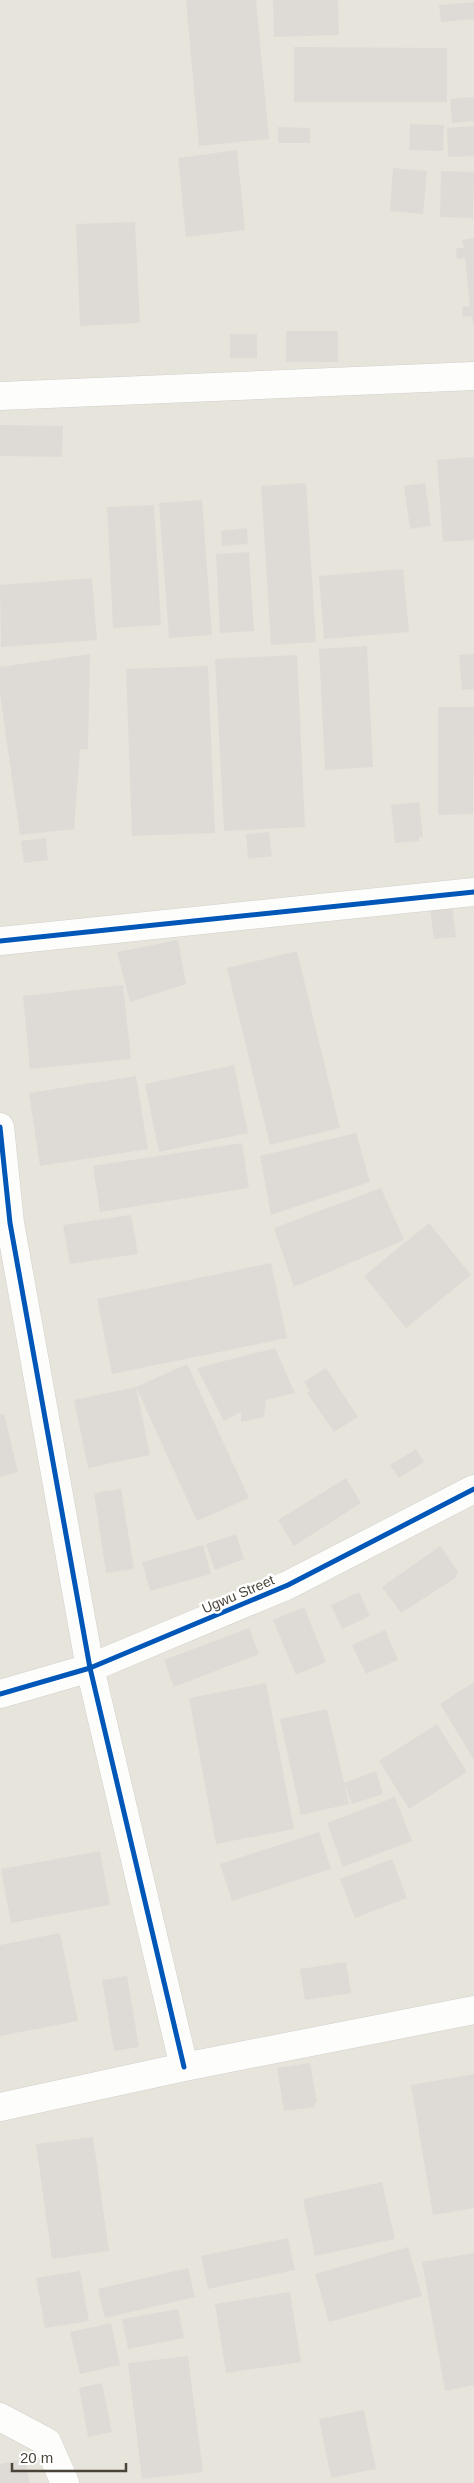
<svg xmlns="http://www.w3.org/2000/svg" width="474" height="2483" font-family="Arial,sans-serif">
<rect width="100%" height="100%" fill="#f4f2ee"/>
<path fill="#e7e4dc" d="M 0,0 L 474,0 L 474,2483 L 0,2483 Z"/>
<path fill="#dedbd6" d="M 186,0 L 256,0 L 269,139 L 199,146 Z
M 273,0 L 338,0 L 339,35 L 274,37 Z
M 474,2 L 474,19 L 441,22 L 439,5 Z
M 294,47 L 447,48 L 447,102 L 294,102 Z
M 474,97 L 474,121 L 452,123 L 450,99 Z
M 410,124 L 444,125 L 443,151 L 409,150 Z
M 474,126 L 474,156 L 448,157 L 447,128 Z
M 278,127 L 310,128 L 310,143 L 278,143 Z
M 237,150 L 245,230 L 186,237 L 178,158 Z
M 393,168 L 427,171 L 423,214 L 390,211 Z
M 441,171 L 474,172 L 473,218 L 440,217 Z
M 135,222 L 140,323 L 80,326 L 76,224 Z
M 474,238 L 474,323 L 473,323 L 472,316 L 463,317 L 462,307 L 470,306 L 465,258 L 457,259 L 456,248 L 464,248 L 462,240 Z
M 286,331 L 338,331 L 338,362 L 286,362 Z
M 230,334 L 257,334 L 257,358 L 230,358 Z
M 0,425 L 63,426 L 62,457 L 0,456 Z
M 474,457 L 474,540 L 443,542 L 437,460 Z
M 306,483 L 316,642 L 271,645 L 261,486 Z
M 425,483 L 431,526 L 410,529 L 404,486 Z
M 202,500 L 212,635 L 169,638 L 159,503 Z
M 154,505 L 161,625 L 113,628 L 107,507 Z
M 247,528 L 248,544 L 222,546 L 221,531 Z
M 249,552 L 254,631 L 220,633 L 216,554 Z
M 403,569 L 409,632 L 324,639 L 319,576 Z
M 92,578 L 97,640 L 1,647 L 0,585 Z
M 367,646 L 373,767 L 325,770 L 319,649 Z
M 90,654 L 88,749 L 80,750 L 74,829 L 20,835 L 0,694 L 0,667 Z
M 474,654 L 474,689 L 462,690 L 459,655 Z
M 297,655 L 305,827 L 224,831 L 215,659 Z
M 208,666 L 215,833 L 132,836 L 126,669 Z
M 438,707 L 474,707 L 473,814 L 438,815 Z
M 419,802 L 423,837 L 419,837 L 419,841 L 395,843 L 391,805 Z
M 269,832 L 272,856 L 248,859 L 246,834 Z
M 46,838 L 48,860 L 24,863 L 21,841 Z
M 452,906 L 456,937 L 434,939 L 430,909 Z
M 178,940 L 186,984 L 130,1002 L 117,952 Z
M 297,951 L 340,1128 L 270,1145 L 227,968 Z
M 123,985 L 131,1059 L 30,1069 L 23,996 Z
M 234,1065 L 248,1133 L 159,1152 L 145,1084 Z
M 136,1076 L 148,1149 L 40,1166 L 29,1093 Z
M 356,1133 L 370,1182 L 271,1215 L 260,1156 Z
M 242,1143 L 249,1188 L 100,1212 L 93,1166 Z
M 381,1188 L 404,1240 L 294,1287 L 274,1228 Z
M 131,1215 L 138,1254 L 70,1264 L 63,1225 Z
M 429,1223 L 471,1275 L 406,1328 L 364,1276 Z
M 271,1263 L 287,1338 L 112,1374 L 97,1299 Z
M 275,1348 L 295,1393 L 266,1400 L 264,1417 L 241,1422 L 241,1412 L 224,1421 L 197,1368 Z
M 187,1364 L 249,1498 L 197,1521 L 136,1387 Z
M 326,1368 L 358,1417 L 334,1432 L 307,1393 L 310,1391 L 304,1382 Z
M 136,1387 L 150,1455 L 88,1468 L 74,1400 Z
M 4,1414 L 18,1472 L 0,1477 L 0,1415 Z
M 416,1449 L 424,1462 L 399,1478 L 390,1465 Z
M 346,1478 L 361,1503 L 294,1546 L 278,1520 Z
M 121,1489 L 134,1569 L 106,1573 L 94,1493 Z
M 236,1534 L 244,1559 L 215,1570 L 206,1544 Z
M 203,1545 L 211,1574 L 150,1591 L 142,1562 Z
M 440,1546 L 459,1573 L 456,1574 L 457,1577 L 401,1613 L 382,1587 Z
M 359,1592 L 370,1616 L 342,1629 L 331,1605 Z
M 304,1607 L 326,1662 L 296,1675 L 273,1620 Z
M 249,1628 L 259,1654 L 174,1687 L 164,1660 Z
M 385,1630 L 398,1660 L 366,1674 L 352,1645 Z
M 474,1682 L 474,1760 L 440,1704 Z
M 266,1683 L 294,1829 L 216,1844 L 189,1698 Z
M 327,1709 L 349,1804 L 301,1815 L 280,1719 Z
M 437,1724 L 467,1772 L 409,1809 L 379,1761 Z
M 376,1771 L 383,1794 L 352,1804 L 344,1783 Z
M 395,1797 L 412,1841 L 343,1867 L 327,1823 Z
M 319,1832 L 331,1869 L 232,1901 L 220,1864 Z
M 100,1851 L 110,1905 L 11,1923 L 1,1869 Z
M 392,1859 L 407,1898 L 355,1918 L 340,1879 Z
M 60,1933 L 78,2021 L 0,2036 L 0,1945 Z
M 346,1962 L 351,1993 L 305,2000 L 300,1969 Z
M 127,1976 L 139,2047 L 114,2051 L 102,1980 Z
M 310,2063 L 317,2103 L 314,2103 L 315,2107 L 284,2111 L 277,2068 Z
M 474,2074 L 474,2208 L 433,2215 L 411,2085 Z
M 93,2137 L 109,2251 L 52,2259 L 36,2144 Z
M 382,2182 L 395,2239 L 315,2256 L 303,2199 Z
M 288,2238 L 295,2270 L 208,2289 L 201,2256 Z
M 408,2247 L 422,2296 L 329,2322 L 315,2274 Z
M 474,2253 L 474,2385 L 445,2391 L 422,2262 Z
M 188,2268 L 195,2297 L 105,2318 L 98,2289 Z
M 80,2271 L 89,2321 L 45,2328 L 36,2278 Z
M 290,2292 L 301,2362 L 226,2373 L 215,2304 Z
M 178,2309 L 184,2338 L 128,2349 L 122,2319 Z
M 111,2323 L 120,2365 L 80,2374 L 70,2332 Z
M 188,2356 L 203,2472 L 142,2479 L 128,2363 Z
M 102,2383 L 112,2432 L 88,2437 L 79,2388 Z
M 364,2410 L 376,2469 L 331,2478 L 319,2419 Z
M 25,2459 L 30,2483 L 0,2483 L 0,2464 Z"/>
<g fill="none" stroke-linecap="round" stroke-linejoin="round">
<g stroke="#d2d0cb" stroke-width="29">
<path id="minor" d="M 0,396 L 474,376
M 0,941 L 474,892
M 0,1127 L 10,1223 L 90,1668 L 184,2067
M 0,1694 L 90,1668 L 288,1585 L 474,1489
M 0,2107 L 184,2067 L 474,2010
M 0,2417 L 47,2442 L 65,2483"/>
</g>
<use href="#minor" stroke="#fdfdfc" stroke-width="28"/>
<g stroke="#fff" stroke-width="8">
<path id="cycleway" d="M 0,941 L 474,892
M 0,1127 L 10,1223 L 90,1668 L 184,2067
M 0,1694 L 90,1668 L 288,1585 L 474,1489"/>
</g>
<use href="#cycleway" stroke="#0057b8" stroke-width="5"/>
</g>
<g text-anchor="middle" stroke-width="5" stroke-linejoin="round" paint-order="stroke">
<g font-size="14" fill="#4b4439" stroke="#fff">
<text transform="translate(238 1594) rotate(-23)" y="5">Ugwu Street</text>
</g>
</g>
<path d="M12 2463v8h114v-8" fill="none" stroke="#4b4439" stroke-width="2.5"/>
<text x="20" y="2463" font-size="15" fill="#4b4439" stroke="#ffffff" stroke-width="4" paint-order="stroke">20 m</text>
</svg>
